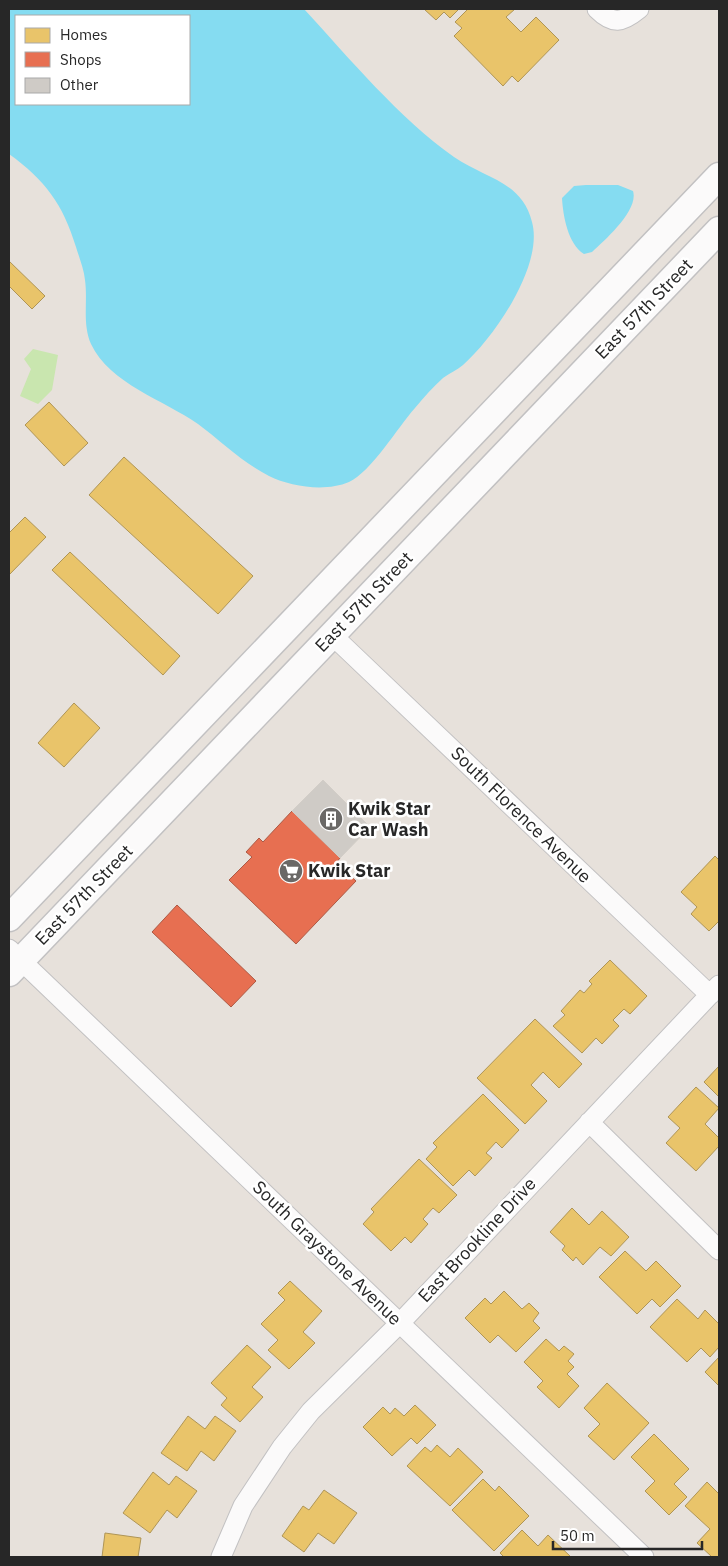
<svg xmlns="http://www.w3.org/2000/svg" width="728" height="1566" font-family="'IBM Plex Sans',sans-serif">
<rect width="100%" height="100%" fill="#e7e1db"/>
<path fill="#c9e6af" d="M 33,349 L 58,355 L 52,390 L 38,404 L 20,396 L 31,369 L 24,359 Z"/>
<path fill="#85dcf1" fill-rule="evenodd" d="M 9,9 L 304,9 C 349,58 400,119 454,157 C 484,178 522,181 532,222 C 544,265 494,338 463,365 C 457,370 450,373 443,378 C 433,387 424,397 415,408 C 398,427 371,472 349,482 C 326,492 291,487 269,476 C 243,463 221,441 198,424 C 164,400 110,384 91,344 C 82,323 88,302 85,280 C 84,269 79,257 76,247 C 63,204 45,180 9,154 ZM 16,16 L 189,16 L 189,104 L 16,104 Z
M 586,185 L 618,185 L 633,191 C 639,210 605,240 592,252 L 584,254 C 568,244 563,216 562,198 L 574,186 Z"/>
<path fill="#e9c46a" stroke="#af9556" d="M 424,9 L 459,9 L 450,18 L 444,12 L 436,20 Z
M 468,9 L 515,9 L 506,17 L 521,32 L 536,17 L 559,40 L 518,82 L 512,76 L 503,86 L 454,36 L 462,28 L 455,22 Z
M 9,261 L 45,296 L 32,309 L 9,286 Z
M 49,402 L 88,443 L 64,466 L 25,425 Z
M 124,457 L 253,576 L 218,614 L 89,495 Z
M 25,517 L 46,537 L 9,575 L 9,533 Z
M 70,552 L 180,656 L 163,675 L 52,570 Z
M 74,703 L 100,728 L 64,767 L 38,743 Z
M 715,856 L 719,860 L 719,921 L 709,931 L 691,914 L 697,907 L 681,892 Z
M 610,960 L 647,996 L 630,1014 L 624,1009 L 613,1020 L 619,1026 L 602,1044 L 596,1038 L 582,1053 L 553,1026 L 565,1015 L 561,1011 L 580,990 L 584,993 L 592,984 L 589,981 Z
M 535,1019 L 582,1064 L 559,1088 L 543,1072 L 531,1085 L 547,1101 L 525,1124 L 477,1078 Z
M 719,1066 L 719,1097 L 704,1082 Z
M 696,1087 L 719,1108 L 705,1124 L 719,1138 L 719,1146 L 696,1171 L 666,1143 L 680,1128 L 668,1117 Z
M 483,1094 L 519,1130 L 502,1148 L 496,1142 L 486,1153 L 492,1158 L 475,1176 L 469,1170 L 453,1186 L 426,1159 L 437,1147 L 433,1143 Z
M 419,1159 L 457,1195 L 439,1213 L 433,1208 L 423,1219 L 428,1224 L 411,1243 L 405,1237 L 391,1251 L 363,1224 L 374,1212 L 371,1209 Z
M 572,1208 L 589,1225 L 602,1211 L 629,1237 L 611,1256 L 600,1247 L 583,1265 L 576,1257 L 573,1261 L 562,1250 L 565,1246 L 550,1232 Z
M 625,1251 L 646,1271 L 656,1261 L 681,1286 L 660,1307 L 652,1299 L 637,1314 L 599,1277 Z
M 290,1281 L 322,1311 L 303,1332 L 315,1343 L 289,1369 L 268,1350 L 278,1340 L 261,1324 L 285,1300 L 278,1293 Z
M 504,1291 L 522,1309 L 529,1303 L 539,1313 L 533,1321 L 540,1328 L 516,1352 L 498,1335 L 490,1343 L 465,1318 L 485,1298 L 491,1304 Z
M 677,1299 L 698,1319 L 705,1310 L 719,1324 L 719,1347 L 710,1357 L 701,1348 L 687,1362 L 650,1327 Z
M 546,1339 L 559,1351 L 564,1346 L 574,1354 L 568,1361 L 574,1367 L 567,1374 L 579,1386 L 559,1408 L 537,1387 L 543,1381 L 524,1362 Z
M 247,1345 L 271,1367 L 252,1387 L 263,1397 L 240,1422 L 221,1405 L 227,1398 L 211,1383 Z
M 719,1357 L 719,1386 L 705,1372 Z
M 607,1383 L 649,1423 L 614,1460 L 588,1436 L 600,1424 L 584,1408 Z
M 415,1405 L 436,1425 L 417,1444 L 411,1438 L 392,1456 L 363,1427 L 383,1407 L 390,1414 L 395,1408 L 404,1416 Z
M 188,1416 L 205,1429 L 215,1416 L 236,1431 L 214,1461 L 201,1451 L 187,1471 L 161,1453 Z
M 654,1434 L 689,1469 L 674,1484 L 687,1497 L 669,1515 L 645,1491 L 655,1481 L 631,1457 Z
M 437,1445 L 450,1457 L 458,1448 L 483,1472 L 450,1506 L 407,1466 L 425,1447 L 431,1452 Z
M 153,1472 L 169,1485 L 176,1476 L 197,1491 L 177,1518 L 167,1510 L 150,1533 L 123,1513 Z
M 483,1479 L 495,1491 L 499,1486 L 529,1516 L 494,1551 L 452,1510 Z
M 707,1482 L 719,1494 L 719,1557 L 712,1557 L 697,1543 L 710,1529 L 685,1506 Z
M 324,1490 L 357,1513 L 334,1544 L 318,1533 L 304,1552 L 282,1536 L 303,1506 L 309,1510 Z
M 522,1530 L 538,1546 L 548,1535 L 571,1557 L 504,1557 L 500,1553 Z
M 105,1533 L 141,1538 L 138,1557 L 102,1557 Z"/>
<path fill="#e76f51" stroke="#ad5944" d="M 292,811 L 340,858 L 336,863 L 356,881 L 296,944 L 229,880 L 252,857 L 246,852 L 259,838 L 263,842 Z
M 177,905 L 256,981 L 231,1007 L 152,932 Z"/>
<path fill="#cfcbc6" stroke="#d2cdc7" d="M 323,780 L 370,827 L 340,858 L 292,811 Z"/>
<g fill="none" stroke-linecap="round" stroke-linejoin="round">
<g stroke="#c2c1c2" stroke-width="21">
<path id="street" d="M 597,9 C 613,25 622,23 639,9
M 332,635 L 710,995
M 9,949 L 644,1557
M 589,1122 L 719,1250
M 221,1557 L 243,1506 L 282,1447 L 311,1411 L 400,1323 L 719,985"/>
</g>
<g stroke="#c2c1c2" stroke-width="29">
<path id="secondary" d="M 9,918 L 719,176
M 9,973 L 719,230"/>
</g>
<use href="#street" stroke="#fbfafa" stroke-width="19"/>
<use href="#secondary" stroke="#fbfafa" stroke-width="26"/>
</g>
<defs>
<g id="building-disc" transform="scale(1.25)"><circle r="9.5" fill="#6a6866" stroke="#fff"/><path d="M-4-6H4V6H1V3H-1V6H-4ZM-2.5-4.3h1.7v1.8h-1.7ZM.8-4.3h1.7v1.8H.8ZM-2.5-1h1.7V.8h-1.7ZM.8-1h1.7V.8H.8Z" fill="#fff"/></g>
<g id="supermarket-disc" transform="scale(1.25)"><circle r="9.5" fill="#6a6866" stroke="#fff"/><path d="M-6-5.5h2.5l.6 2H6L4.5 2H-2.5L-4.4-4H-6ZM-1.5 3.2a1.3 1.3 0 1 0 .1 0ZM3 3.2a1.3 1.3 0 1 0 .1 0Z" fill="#fff"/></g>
</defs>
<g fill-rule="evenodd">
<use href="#building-disc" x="331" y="819"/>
<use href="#supermarket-disc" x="291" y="871"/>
</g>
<g text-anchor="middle" stroke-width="5" stroke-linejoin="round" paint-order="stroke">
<g font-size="18" fill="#272727" stroke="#fff">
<text transform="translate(644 309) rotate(-46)" y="6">East 57th Street</text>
<text transform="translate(364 602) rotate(-46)" y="6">East 57th Street</text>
<text transform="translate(521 815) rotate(44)" y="6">South Florence Avenue</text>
<text transform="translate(84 895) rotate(-46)" y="6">East 57th Street</text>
<text transform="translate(477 1240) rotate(-47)" y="6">East Brookline Drive</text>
<text transform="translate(327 1253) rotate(44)" y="6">South Graystone Avenue</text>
</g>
<g font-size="18" font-weight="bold" fill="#272727" stroke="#fff" text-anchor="start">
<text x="348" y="815">Kwik Star<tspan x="348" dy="21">Car Wash</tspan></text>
<text x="308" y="877">Kwik Star</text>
</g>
</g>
<rect width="728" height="1566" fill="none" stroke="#272727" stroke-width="20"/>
<rect x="15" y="15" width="175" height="90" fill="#ffffff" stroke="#a9a9a9"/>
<rect x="25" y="28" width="25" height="15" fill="#e9c46a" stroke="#a9a9a9"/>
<text x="60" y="40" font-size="15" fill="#272727">Homes</text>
<rect x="25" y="52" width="25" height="15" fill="#e76f51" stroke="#a9a9a9"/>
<text x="60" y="65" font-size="15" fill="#272727">Shops</text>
<rect x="25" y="78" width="25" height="15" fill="#cfcbc6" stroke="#a9a9a9"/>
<text x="60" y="90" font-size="15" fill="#272727">Other</text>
<path d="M553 1541v8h149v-8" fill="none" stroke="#272727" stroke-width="2.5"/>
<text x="560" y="1541" font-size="15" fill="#272727" stroke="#ffffff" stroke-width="4" paint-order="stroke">50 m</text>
</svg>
